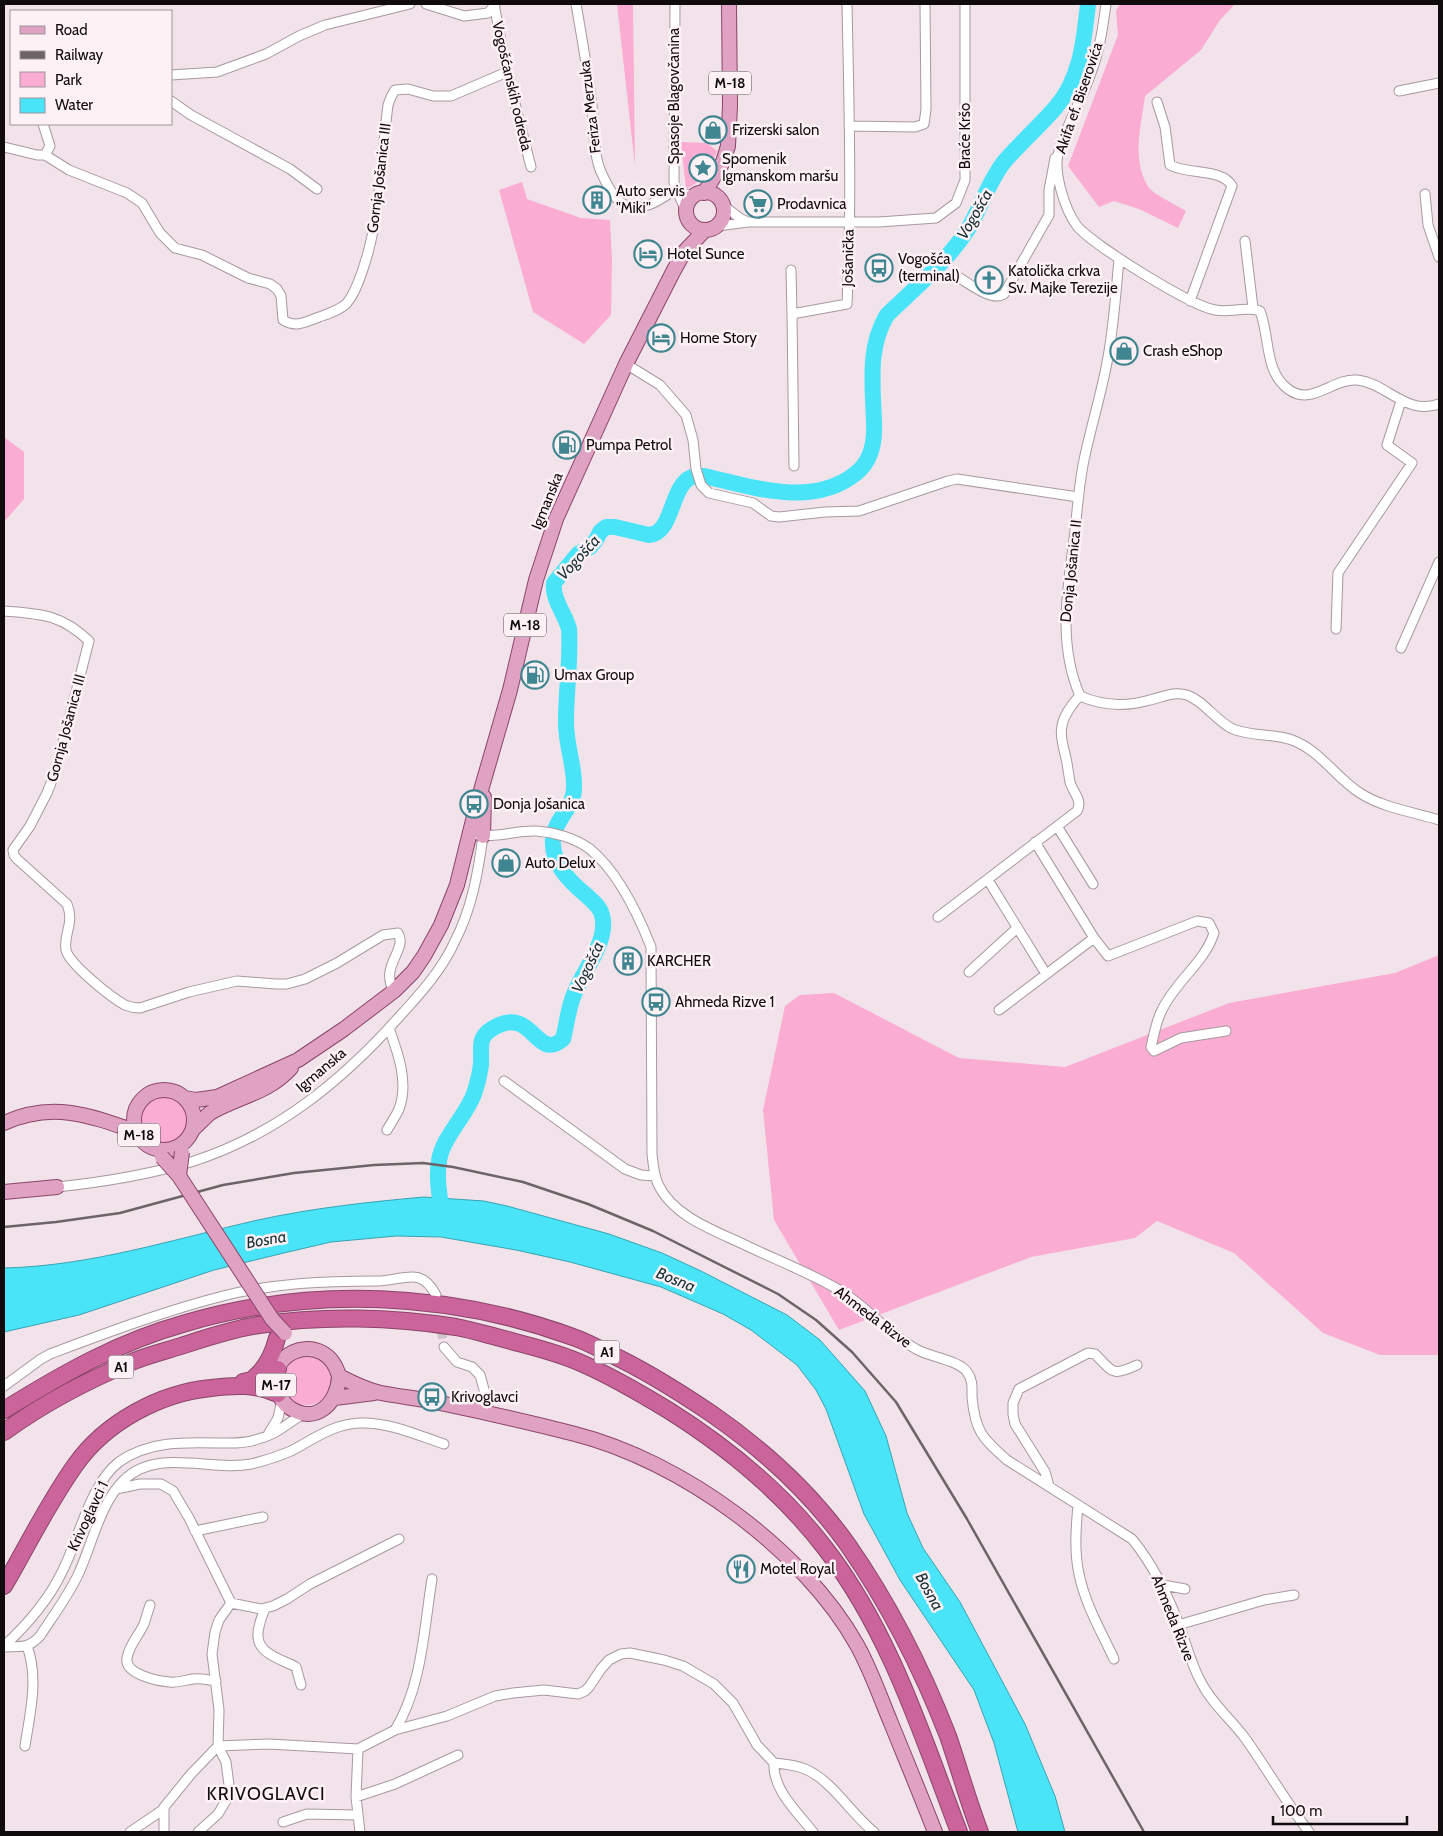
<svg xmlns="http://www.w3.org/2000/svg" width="1443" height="1836" font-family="Cabin,sans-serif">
<rect width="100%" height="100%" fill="#f2e3ea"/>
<path fill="#faacd2" d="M 617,4 L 633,4 L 635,166 Z
M 1120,4 L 1235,4 L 1220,20 L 1201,50 L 1145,96 C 1141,126 1131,161 1149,188 C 1154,194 1178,206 1186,211 L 1178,228 L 1139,209 L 1114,201 L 1099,207 L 1068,166 L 1118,35 L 1116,11 Z
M 681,142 L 707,143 L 717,151 C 710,168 704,181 686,189 Z
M 522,182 L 527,199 L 581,218 L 610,220 L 612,260 L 611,315 L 584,344 L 533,312 L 499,190 Z
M 4,437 L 24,452 L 24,499 L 4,522 Z
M 1439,955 L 1439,1355 L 1380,1355 L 1323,1333 L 1234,1253 L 1157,1221 L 1135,1238 L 1031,1257 L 839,1330 L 774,1220 L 763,1110 L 785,1006 L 800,995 L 834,993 L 959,1058 L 1065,1067 L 1229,1003 L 1395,973 Z
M138 1120a26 26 0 1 1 52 0a26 26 0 1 1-52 0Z
M283 1381a24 24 0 1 1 48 0a24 24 0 1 1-48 0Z"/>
<path fill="#49e4f8" stroke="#38a3b2" d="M 424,1197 L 484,1201 L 507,1206 L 609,1234 L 662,1253 L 701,1271 L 787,1315 L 820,1340 L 865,1391 L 886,1436 L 907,1513 L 923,1548 L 960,1602 L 1025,1724 L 1055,1796 L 1065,1832 L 1018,1832 L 994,1743 L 974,1690 L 900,1580 L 864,1514 L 826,1409 L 816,1390 L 797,1365 L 751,1330 L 723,1314 L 661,1287 L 570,1262 L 516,1250 L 441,1237 L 396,1236 L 331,1242 L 288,1252 L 214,1270 L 79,1315 L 4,1332 L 4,1268 C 91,1266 174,1239 258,1220 C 313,1208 368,1202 424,1197 Z"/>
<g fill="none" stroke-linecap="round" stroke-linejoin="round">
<path stroke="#49e4f8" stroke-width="16" d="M 444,1217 C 439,1198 436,1180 439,1161 C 442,1138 466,1116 474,1094 C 477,1085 480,1073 481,1064 C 482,1046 476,1036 497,1026 C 534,1008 536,1062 563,1039 C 567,1024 568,1007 575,992 C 584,970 609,940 602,915 C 600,906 592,901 586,895 C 569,881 551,863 553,839 C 554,820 574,808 574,788 C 575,765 565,743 566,720 C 566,690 571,660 569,629 C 565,613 552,600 554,583 L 578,554 L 590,547 L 596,540 L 600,532 L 606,527 L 615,527 L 649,535 C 674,533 670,485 692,477 C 696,475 700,476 704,476 C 752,487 812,508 855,474 C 871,462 875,443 874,423 C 873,386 867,348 887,315 C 915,288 947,262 968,229 C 981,208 988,182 1004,162 C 1020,143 1040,126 1056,107 C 1081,78 1084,40 1088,4"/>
<path stroke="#d0c3c9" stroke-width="9" stroke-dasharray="9 4.5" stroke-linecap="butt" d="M 437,1303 L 444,1347"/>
<g stroke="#a7999f" stroke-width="11">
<path id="street" d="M 426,4 L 464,16 L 488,13 L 495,5
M 494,4 L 507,72 L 531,167
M 576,4 C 582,38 588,72 592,106 C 594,123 593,142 597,159 C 599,171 613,199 623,204 C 642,214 661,199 676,189
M 675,4 L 674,182 L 676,189 L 687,213
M 1106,4 C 1103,26 1100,49 1092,70 C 1083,98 1067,123 1059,151 C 1052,170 1065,210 1077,226 C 1093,245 1191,306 1215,310 C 1231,313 1245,306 1260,311 C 1270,336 1264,371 1288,389 C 1311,407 1333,378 1357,380 C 1387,383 1406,416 1439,404
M 171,75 L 217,72 L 266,54 L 299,36 L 325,25 L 410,4
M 1399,91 L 1439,83
M 171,101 L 191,115 L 290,169 L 317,189
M 1157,102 L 1165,127 L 1170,165 C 1188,175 1222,168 1232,186 L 1190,301
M 849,126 L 915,127 L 924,124 L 926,109 L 925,4
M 4,147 L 37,155 L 45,155 L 50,146 L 43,124
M 45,155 L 69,170 L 127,193 L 142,203 L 160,233 L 175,248 L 202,255 L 248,278 L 270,284 L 277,289 L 281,296 L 283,320 C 296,328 306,322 319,317 C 328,314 338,311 346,304 C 355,294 360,278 364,266 C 381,214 381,159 388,105 L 391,97 L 395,90 L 408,89 L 433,96 L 451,96 L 507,72
M 676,189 C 682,193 689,197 696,195
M 1425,194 L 1428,225 L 1439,257
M 723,205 L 741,219 L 748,222
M 717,226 L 748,222 L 879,222 L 936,218 L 956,203 L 965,180 L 965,4
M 1245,241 L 1253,308
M 1119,259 C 1116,291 1114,324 1108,357 C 1102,392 1091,426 1084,460 C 1078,489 1077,518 1073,547 C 1066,598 1059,647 1080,696 C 1103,706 1126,707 1150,700 C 1163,697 1174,691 1187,695 C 1204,701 1216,721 1233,729 C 1252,737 1273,733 1292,740 C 1320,750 1336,778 1360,793 C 1383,808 1414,812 1439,820
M 791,270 L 792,314
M 958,277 C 970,284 992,302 1004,294 L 1049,215 L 1049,190 L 1055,158
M 626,364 L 660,385 L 686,415 L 693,440 L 696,469 L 701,485 L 709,493 L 753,503 L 771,516 L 779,517 L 825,512 L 859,511 L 948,481 L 957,479 L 1078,497
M 794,466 L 792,314 L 847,304 C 852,204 849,104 847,4
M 4,611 C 41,614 61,614 89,641 L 56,770 L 47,793 L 30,826 L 13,850 L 14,855 L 17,859 L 67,904 C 75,924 63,933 66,950 C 69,964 112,998 125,1005 C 130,1007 135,1008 140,1008 L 189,992 L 237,981 L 276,984 L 287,984 L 305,979 L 337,963 L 383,935 L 398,933 C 408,950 379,966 394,991
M 1336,629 L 1338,573 L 1412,463 L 1387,445 L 1401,401
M 1401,648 L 1439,562
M 1057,826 L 1093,884
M 478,835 C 498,838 517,830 536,831 C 554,832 575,838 590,849 C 618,872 638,914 651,947 L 652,1154 C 653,1164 654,1175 658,1184 C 673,1216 713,1230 743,1244 C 772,1258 803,1270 832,1286 C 863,1302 885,1332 916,1349 C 929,1357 959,1360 967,1372 C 973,1380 972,1387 972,1397 C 975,1431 982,1438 1007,1460 L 1132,1539 C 1155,1567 1170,1599 1182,1633 C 1188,1650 1192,1666 1201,1682 C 1212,1704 1231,1719 1245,1738 C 1267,1769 1286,1802 1309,1832
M 1035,842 L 1094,938 L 1108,956 L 1197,921 L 1209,923 L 1214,933 C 1205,962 1175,982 1162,1010 C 1156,1021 1154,1035 1151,1047 L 1154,1051 L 1181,1038 L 1226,1031
M 988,880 L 1046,974
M 938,917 L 1077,811 C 1083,800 1073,793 1070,782 C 1069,776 1068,770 1067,763 C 1063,743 1056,730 1068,711 C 1072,705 1075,700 1080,696
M 969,972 L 1017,928
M 999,1010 L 1094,938
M 504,1081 L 625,1169 L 641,1175 L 655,1176
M 387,1130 C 391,1123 396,1116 399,1109 C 409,1083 398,1053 389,1028
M 57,1187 C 104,1182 149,1175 194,1161 C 277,1134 342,1081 399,1017 C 420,994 442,970 455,941 C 472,908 478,873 483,836
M 444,1347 L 457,1362 L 472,1367 L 480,1375 L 485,1393 L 482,1411
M 4,1386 L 41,1359 L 50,1354 C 106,1333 164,1311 223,1296 C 273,1283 326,1281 377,1281 C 403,1281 420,1265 436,1295
M 267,1436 L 278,1418 L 282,1400
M 1049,1486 L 1045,1472 L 1015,1424 L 1013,1414 L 1013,1403 L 1019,1389 L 1088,1353 L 1095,1354 C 1113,1372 1111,1377 1137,1365
M 116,1489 L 140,1484 L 161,1484 L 173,1491 L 189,1518 L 231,1603
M 1078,1505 C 1076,1527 1074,1551 1079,1574 C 1085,1604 1101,1631 1114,1659
M 195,1531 L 263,1517
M 1163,1585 L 1185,1589
M 150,1605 C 148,1611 146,1618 144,1624 C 139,1635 129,1645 127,1658 C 124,1674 157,1681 170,1682 C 178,1683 185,1680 193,1679 C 200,1678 208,1680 216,1681
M 265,1608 C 263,1614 260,1621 259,1627 C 252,1653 279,1658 296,1667 L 301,1685
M 1178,1625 L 1264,1600 L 1294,1595
M 4,1646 C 28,1624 48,1601 62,1572 C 79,1539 90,1484 119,1462 C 148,1441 184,1442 218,1443 C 230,1443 243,1444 255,1440 C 277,1435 287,1423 305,1413
M 4,1647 C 21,1646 28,1649 40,1636 C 53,1616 68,1596 78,1575 C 92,1545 100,1503 124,1480 C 157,1447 211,1472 251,1464 C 264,1461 279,1456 291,1451 C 314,1439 333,1424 360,1423 C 389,1422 417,1435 444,1444
M 395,1730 C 422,1687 424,1628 432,1579
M 25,1746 C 30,1713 39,1678 27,1646
M 358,1749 L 395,1730 L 447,1716 L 495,1696 L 513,1693 L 544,1690 L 578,1694 L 585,1691 L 589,1687 L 601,1669 L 609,1660 L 621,1654 L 630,1653 L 664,1660 L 683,1666 L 714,1684 L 733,1703 L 757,1745 L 774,1763
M 356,1797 L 395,1784 L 458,1755
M 283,1822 L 307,1814 L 358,1815
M 130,1832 L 161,1811 L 191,1774 L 218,1746 L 269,1744 L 358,1749 L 356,1797 L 360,1832
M 164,1832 L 164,1808
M 198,1832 L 218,1814 L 227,1799 L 229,1785 L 226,1762 L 218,1746 L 219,1710 L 212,1654 L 215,1632 L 219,1620 L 231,1603 L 261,1609 L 273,1606 L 287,1599 L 310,1584 L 399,1539
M 813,1832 C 798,1813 772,1789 774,1763 C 784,1764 795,1765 805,1769 C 832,1780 851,1814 874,1832"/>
</g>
<g stroke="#8a4569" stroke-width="16">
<path id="primary" d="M686 211a19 19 0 1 1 38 0a19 19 0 1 1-38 0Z
M 704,193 L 723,162 L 728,146 L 730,106 L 729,4
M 483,836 L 484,797
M134 1120a30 30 0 1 1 60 0a30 30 0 1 1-60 0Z
M 185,1098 L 196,1100 L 217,1097 L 298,1060 L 344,1029 L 394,991 L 413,972 L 424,956 L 441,925 L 457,885 L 477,804 L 510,690 L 536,580 L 556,519 L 626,364 L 674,270 L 684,252 L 705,230
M 4,1123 C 52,1101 89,1115 137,1132
M 193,1129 C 199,1124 204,1118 210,1113 C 239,1096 267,1094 291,1068
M 4,1192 L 57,1187
M 339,1376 C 338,1403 316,1425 290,1408 C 283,1403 279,1397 277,1389 C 265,1350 326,1329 339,1376 C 353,1383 366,1390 381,1393 C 402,1397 423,1399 445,1404 C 488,1413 532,1423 575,1434 C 681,1461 803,1549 857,1645 C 871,1670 880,1697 891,1723 C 906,1760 921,1796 935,1832
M 335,1398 L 374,1393"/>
</g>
<g stroke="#8a4569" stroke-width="18">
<path id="highway" d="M 255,1377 C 267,1367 273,1354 277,1338
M 243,1382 L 260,1378 L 278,1369
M 4,1410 C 64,1373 118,1342 186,1323 C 312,1286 450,1292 573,1337 C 585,1341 596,1347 608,1353 C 645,1370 678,1391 712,1414 C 764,1450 811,1493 848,1545 C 889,1604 922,1669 948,1736 C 959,1768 968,1801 980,1832
M 4,1432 C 44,1403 88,1380 134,1361 C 149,1355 165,1351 181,1346 C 206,1338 232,1329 259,1325 C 322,1315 393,1317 456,1327 C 472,1330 488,1335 504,1339 C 529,1346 557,1352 581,1363 C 611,1376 640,1393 668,1410 C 727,1447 782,1492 825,1548 C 890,1632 922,1735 959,1832
M 4,1586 C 28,1545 48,1503 76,1464 C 106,1422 160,1393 211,1388 C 235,1385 256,1384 278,1394"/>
</g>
<use href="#street" stroke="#fff" stroke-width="9"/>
<use href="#primary" stroke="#e0a2c3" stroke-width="14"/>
<use href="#highway" stroke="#cb649b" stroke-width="16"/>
<path stroke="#6d6468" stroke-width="2.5" d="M 4,1227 L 56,1222 L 120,1213 L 223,1185 L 294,1173 L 374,1165 L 423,1163 L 453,1167 L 523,1182 L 588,1204 L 653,1231 L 778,1294 L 816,1320 L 852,1352 L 896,1402 L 967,1519 L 1144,1832"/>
<g stroke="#8a4569" stroke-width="16" stroke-linecap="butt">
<path id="primary-bridge" d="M 162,1157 L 179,1176 L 272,1319 L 285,1333
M 179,1176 L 182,1152"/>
</g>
<use href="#primary-bridge" stroke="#e0a2c3" stroke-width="14"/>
</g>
<defs>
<g id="shop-ring" transform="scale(1.4375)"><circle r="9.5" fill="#fdf1f6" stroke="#408690" stroke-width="1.5"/><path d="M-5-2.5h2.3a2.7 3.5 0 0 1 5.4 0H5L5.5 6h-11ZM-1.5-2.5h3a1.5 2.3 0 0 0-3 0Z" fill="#408690"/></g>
<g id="sight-ring" transform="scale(1.4375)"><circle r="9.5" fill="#fdf1f6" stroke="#408690" stroke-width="1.5"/><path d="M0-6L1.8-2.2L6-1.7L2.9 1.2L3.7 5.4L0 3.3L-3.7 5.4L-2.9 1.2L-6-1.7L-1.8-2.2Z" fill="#408690"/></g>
<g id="building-ring" transform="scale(1.4375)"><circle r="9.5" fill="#fdf1f6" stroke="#408690" stroke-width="1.5"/><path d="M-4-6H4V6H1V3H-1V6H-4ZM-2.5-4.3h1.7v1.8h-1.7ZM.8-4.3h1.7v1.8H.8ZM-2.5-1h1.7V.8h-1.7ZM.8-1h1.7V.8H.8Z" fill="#408690"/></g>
<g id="supermarket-ring" transform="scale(1.4375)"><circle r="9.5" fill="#fdf1f6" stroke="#408690" stroke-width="1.5"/><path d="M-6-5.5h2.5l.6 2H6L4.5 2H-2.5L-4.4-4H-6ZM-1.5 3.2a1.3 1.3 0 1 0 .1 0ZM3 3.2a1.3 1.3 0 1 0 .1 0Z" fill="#408690"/></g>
<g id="hotel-ring" transform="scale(1.4375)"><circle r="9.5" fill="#fdf1f6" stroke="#408690" stroke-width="1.5"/><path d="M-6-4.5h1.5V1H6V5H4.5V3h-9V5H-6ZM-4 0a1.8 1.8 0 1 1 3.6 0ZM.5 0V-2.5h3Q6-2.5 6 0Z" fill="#408690"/></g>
<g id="bus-ring" transform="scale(1.4375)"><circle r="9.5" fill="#fdf1f6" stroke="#408690" stroke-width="1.5"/><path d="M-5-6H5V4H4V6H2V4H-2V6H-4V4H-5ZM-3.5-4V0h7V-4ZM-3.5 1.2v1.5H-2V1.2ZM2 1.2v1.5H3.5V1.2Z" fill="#408690"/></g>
<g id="church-ring" transform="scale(1.4375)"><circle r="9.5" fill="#fdf1f6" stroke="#408690" stroke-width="1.5"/><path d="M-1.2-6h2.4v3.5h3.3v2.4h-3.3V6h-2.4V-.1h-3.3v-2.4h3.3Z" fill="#408690"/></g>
<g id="fuel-ring" transform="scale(1.4375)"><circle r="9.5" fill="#fdf1f6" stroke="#408690" stroke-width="1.5"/><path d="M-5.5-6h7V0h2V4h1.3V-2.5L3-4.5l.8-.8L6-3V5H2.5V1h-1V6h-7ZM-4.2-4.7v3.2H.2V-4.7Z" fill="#408690"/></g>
<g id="restaurant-ring" transform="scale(1.4375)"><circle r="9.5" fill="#fdf1f6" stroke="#408690" stroke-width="1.5"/><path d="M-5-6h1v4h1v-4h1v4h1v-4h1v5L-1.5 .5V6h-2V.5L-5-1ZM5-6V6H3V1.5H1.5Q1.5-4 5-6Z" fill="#408690"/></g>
</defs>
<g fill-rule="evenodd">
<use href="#shop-ring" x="713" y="130"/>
<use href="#sight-ring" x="703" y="168"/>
<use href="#building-ring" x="597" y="200"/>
<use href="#supermarket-ring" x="758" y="204"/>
<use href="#hotel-ring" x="648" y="254"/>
<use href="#bus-ring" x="879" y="268"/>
<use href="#church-ring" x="989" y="280"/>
<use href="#hotel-ring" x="661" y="338"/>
<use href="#shop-ring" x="1124" y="351"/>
<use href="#fuel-ring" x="567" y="445"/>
<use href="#fuel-ring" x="535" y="675"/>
<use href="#bus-ring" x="474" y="804"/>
<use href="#shop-ring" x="506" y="863"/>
<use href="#building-ring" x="628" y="961"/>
<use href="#bus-ring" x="656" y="1002"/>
<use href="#bus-ring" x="432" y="1397"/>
<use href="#restaurant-ring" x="741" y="1569"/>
</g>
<g text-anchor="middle" stroke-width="5" stroke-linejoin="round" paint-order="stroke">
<g fill="#fdf1f6" stroke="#575053" stroke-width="1">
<rect x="709" y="71.5" width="42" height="23" rx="4"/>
<rect x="504" y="613.5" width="42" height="23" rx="4"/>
<rect x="118" y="1123.5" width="42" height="23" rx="4"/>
<rect x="594.5" y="1340.5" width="25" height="23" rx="4"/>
<rect x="108.5" y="1355.5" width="25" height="23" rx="4"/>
<rect x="256" y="1373.5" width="40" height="23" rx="4"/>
</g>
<g font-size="14" font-weight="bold" fill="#100b0d">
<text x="730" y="88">M-18</text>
<text x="525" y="630">M-18</text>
<text x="139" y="1140">M-18</text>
<text x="607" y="1357">A1</text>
<text x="121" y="1372">A1</text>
<text x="276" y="1390">M-17</text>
</g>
<g font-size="15" fill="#100b0d" stroke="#fdf1f6">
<text transform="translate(512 86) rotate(77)" y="5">Vogošćanskih odreda</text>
<text transform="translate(674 96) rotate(-90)" y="5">Spasoje Blagovčanina</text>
<text transform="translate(1079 98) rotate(-71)" y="5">Akifa ef. Biserovića</text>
<text transform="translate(590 107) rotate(-97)" y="5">Feriza Merzuka</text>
<text transform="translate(965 136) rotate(-90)" y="5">Braće Kršo</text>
<text transform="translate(379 178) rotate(-83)" y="5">Gornja Jošanica III</text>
<text transform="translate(848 258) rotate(-89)" y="5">Jošanička</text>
<text transform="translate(547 501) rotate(-68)" y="5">Igmanska</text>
<text transform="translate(1071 571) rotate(-84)" y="5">Donja Jošanica II</text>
<text transform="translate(66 728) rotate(-75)" y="5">Gornja Jošanica III</text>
<text transform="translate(321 1070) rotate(-40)" y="5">Igmanska</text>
<text transform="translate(873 1317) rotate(37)" y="5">Ahmeda Rizve</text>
<text transform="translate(88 1516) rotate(-65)" y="5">Krivoglavci 1</text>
<text transform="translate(1173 1618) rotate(68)" y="5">Ahmeda Rizve</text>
</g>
<g font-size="15" fill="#100b0d" stroke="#fdf1f6" text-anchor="start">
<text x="732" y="135">Frizerski salon</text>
<text x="722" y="164">Spomenik<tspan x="722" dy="17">Igmanskom maršu</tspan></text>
<text x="616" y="196">Auto servis<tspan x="616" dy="17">"Miki"</tspan></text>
<text x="777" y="209">Prodavnica</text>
<text x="667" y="259">Hotel Sunce</text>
<text x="898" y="264">Vogošća<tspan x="898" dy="17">(terminal)</tspan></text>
<text x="1008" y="276">Katolička crkva<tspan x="1008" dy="17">Sv. Majke Terezije</tspan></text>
<text x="680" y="343">Home Story</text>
<text x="1143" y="356">Crash eShop</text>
<text x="586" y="450">Pumpa Petrol</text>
<text x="554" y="680">Umax Group</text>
<text x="493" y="809">Donja Jošanica</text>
<text x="525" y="868">Auto Delux</text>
<text x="647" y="966">KARCHER</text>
<text x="675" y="1007">Ahmeda Rizve 1</text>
<text x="451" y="1402">Krivoglavci</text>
<text x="760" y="1574">Motel Royal</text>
</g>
<g font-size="16" font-style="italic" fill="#163033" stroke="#fdf1f6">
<text transform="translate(974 214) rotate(-60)" y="6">Vogošća</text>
<text transform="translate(578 557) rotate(-47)" y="6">Vogošća</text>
<text transform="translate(587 967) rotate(-65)" y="6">Vogošća</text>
<text transform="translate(266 1239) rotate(-10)" y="6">Bosna</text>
<text transform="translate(676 1279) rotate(22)" y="6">Bosna</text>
<text transform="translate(930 1591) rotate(61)" y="6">Bosna</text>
</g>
<g font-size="18" letter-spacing="1" fill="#100b0d" stroke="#fdf1f6">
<text x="266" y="1800">KRIVOGLAVCI</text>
</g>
</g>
<rect width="1443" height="1836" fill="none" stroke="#100b0d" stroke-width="10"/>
<rect x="10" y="10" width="162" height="115" fill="#fdf1f6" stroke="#9e9599"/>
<rect x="20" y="26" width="25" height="8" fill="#e0a2c3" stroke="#9e9599"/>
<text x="55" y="35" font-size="15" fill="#100b0d">Road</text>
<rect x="20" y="51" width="25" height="8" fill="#6d6468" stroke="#9e9599"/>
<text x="55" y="60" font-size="15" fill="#100b0d">Railway</text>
<rect x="20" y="72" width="25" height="15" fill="#faacd2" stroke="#9e9599"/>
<text x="55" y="85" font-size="15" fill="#100b0d">Park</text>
<rect x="20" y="98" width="25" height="15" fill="#49e4f8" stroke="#9e9599"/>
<text x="55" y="110" font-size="15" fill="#100b0d">Water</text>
<path d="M1273 1816v8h134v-8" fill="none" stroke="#100b0d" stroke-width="2.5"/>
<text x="1280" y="1816" font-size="15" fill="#100b0d" stroke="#fdf1f6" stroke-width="4" paint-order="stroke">100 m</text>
</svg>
